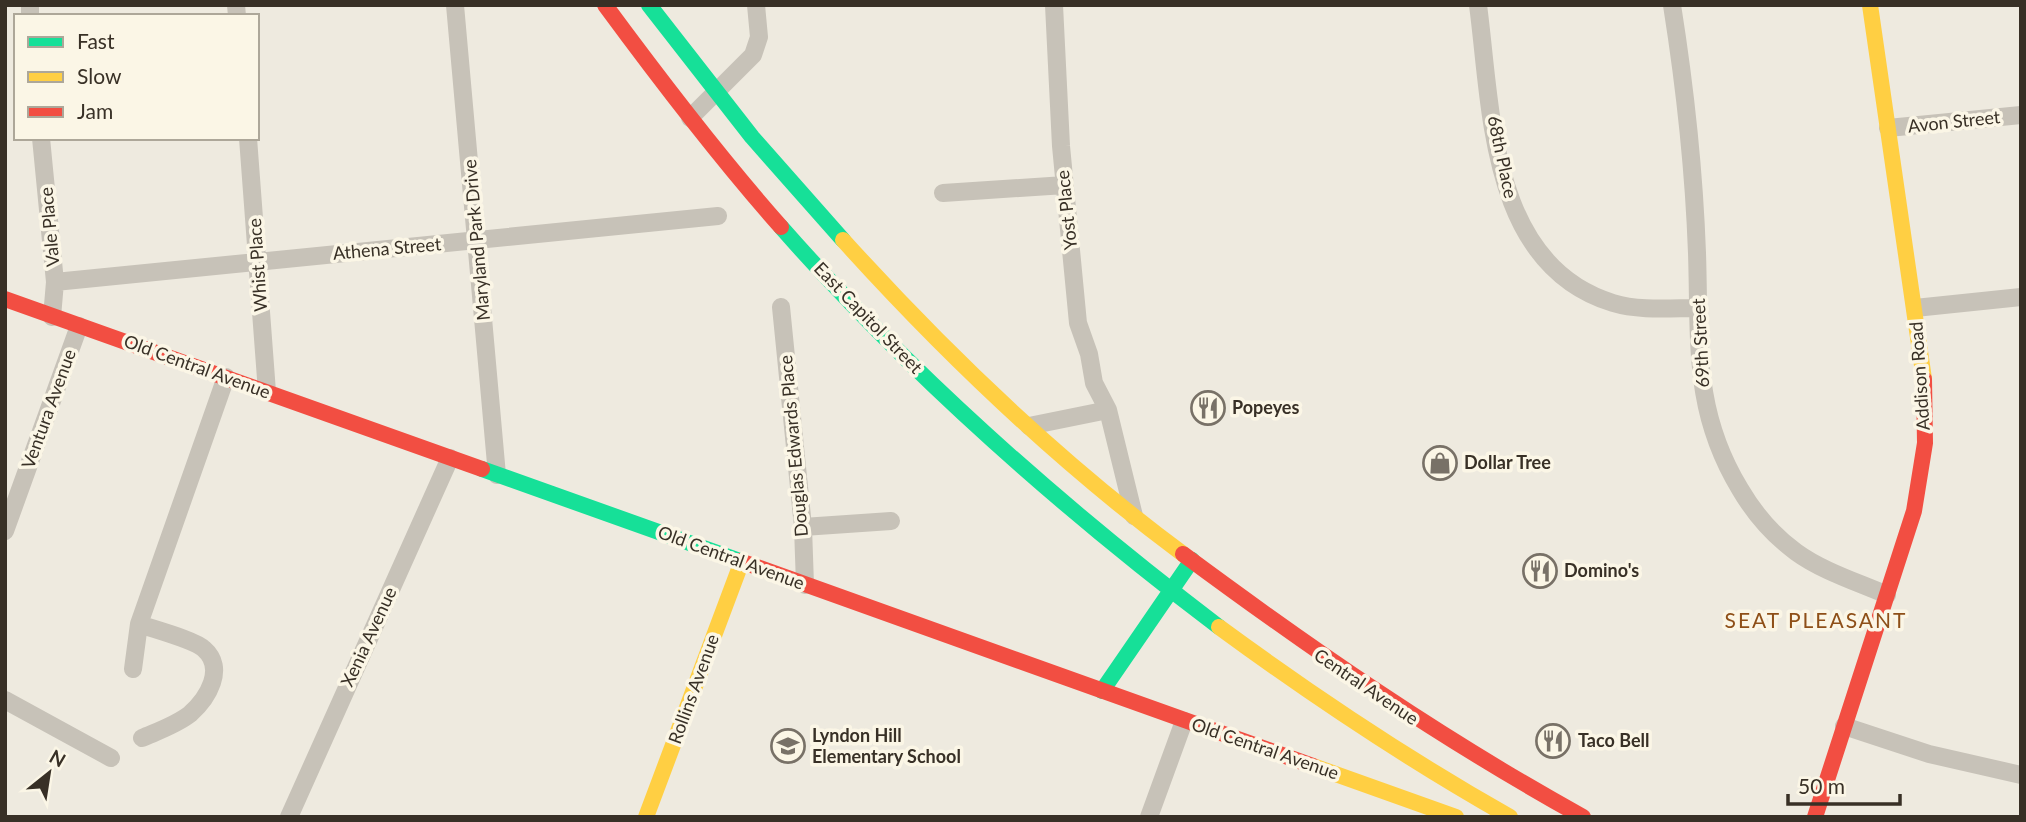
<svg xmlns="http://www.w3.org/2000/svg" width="2026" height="822" font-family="Lato,sans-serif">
<rect width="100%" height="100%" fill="#eeeadf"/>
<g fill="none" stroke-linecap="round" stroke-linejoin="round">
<path stroke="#c7c2b8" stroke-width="18" d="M 30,5 L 30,16
M 236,5 L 237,16
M 455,5 L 497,475
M 1054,5 L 1061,146 L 1078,323 L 1089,354 L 1094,383 L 1108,410 L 1134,516
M 1478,5 C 1492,110 1489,265 1613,303 C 1639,311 1671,308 1698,308
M 1672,5 C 1685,87 1694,170 1697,253 C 1700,341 1692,410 1740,489 C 1754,513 1773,535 1796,552 C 1822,571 1857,582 1887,595
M 690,118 L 753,55 L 759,37 L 756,5
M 1888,128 L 2021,115
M 41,138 L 55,282 L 52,317
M 248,138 L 267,392
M 943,193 L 1065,185
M 55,282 L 718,216
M 781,307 L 803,527 L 805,585
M 1915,308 L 2021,297
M 1029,426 L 1108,410
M 803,527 L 891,521
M 5,531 L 79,326
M 139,624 C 153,629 195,640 204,649 C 226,668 208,698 190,714 C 176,725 158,731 142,738
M 133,669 L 139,624 L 226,377
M 5,700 L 111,758
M 1844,726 L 1929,754 L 2021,775
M 289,817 L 450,458
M 1149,817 L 1184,721"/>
<path stroke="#16e098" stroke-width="16" d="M 649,5 L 752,137 L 843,240
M 781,227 C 912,376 1061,507 1219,627
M 482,469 L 740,561
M 1102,691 L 1192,560"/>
<path stroke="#ffcf43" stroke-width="16" d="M 1870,5 L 1924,379
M 843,240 C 946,354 1059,462 1183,554
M 1219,627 C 1313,696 1409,760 1510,817
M 1313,766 L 1456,817
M 646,817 L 742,561"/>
<path stroke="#f24e42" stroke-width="16" d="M 605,5 C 661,81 718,156 781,227
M 5,299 L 482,469
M 1183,554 C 1314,651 1440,738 1583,817
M 740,561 L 1313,766
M 1815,817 L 1914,511 L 1925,443 L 1924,379"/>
</g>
<defs>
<g id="restaurant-ring" transform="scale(1.75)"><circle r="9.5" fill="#fbf6e6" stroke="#787167" stroke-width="1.5"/><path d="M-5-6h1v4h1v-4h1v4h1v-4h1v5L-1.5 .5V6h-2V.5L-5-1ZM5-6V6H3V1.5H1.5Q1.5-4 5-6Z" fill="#787167"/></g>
<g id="shop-ring" transform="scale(1.75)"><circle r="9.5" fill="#fbf6e6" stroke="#787167" stroke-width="1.5"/><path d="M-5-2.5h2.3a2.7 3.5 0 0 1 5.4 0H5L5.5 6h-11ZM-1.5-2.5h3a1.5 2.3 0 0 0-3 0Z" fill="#787167"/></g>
<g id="school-ring" transform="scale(1.75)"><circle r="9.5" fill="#fbf6e6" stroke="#787167" stroke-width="1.5"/><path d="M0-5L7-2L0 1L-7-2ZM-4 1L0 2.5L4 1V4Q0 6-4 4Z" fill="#787167"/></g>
</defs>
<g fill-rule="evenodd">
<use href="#restaurant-ring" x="1208" y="408"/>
<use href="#shop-ring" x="1440" y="463"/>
<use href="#restaurant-ring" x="1540" y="571"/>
<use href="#restaurant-ring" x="1553" y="741"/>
<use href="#school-ring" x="788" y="746"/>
</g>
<g text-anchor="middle" stroke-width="7" stroke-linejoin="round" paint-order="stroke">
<g font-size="18" fill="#383026" stroke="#fbf6e6">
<text transform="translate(1954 122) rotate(-6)" y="6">Avon Street</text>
<text transform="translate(1502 157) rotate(78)" y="6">68th Place</text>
<text transform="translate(1067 210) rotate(-96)" y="6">Yost Place</text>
<text transform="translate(50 227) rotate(-95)" y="6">Vale Place</text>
<text transform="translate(477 240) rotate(-95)" y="6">Maryland Park Drive</text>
<text transform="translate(387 249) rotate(-5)" y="6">Athena Street</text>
<text transform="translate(258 265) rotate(-94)" y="6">Whist Place</text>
<text transform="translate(868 318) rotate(46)" y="6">East Capitol Street</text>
<text transform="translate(1701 343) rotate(-93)" y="6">69th Street</text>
<text transform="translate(197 367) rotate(20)" y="6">Old Central Avenue</text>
<text transform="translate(1920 376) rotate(-94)" y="6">Addison Road</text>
<text transform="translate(49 409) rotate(-70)" y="6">Ventura Avenue</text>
<text transform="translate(794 446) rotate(-95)" y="6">Douglas Edwards Place</text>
<text transform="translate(731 558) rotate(20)" y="6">Old Central Avenue</text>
<text transform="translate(369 637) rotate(-65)" y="6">Xenia Avenue</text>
<text transform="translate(1366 687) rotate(34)" y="6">Central Avenue</text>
<text transform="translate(694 689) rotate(-70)" y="6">Rollins Avenue</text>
<text transform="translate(1265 749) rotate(19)" y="6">Old Central Avenue</text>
</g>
<g font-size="18" font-weight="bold" fill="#383026" stroke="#fbf6e6" text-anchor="start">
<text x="1232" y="414">Popeyes</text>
<text x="1464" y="469">Dollar Tree</text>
<text x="1564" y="577">Domino's</text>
<text x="812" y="742">Lyndon Hill<tspan x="812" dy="21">Elementary School</tspan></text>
<text x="1578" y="747">Taco Bell</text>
</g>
<g font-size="21" letter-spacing="2" fill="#8e4f18" stroke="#fbf6e6">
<text x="1816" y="628">SEAT PLEASANT</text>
</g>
</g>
<rect width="2026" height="822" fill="none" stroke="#383026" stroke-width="14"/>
<rect x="14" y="14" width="245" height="126" fill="#fbf6e6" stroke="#ada799" stroke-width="2"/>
<rect x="28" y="37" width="35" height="10" fill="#16e098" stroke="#ada799" stroke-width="2"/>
<text x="77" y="49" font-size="21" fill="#383026">Fast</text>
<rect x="28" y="72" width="35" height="10" fill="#ffcf43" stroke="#ada799" stroke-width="2"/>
<text x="77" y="84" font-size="21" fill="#383026">Slow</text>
<rect x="28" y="107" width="35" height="10" fill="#f24e42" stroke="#ada799" stroke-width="2"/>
<text x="77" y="119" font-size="21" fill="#383026">Jam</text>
<g transform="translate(49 773) rotate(30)" stroke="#fbf6e6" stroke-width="5" paint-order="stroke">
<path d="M0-5L12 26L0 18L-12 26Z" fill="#383026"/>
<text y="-10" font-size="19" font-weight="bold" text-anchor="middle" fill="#383026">N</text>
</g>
<path d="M1788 794v10h112v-10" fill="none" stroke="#383026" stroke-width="3.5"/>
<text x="1798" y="794" font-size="21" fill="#383026" stroke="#fbf6e6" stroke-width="5" paint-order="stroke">50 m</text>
</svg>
